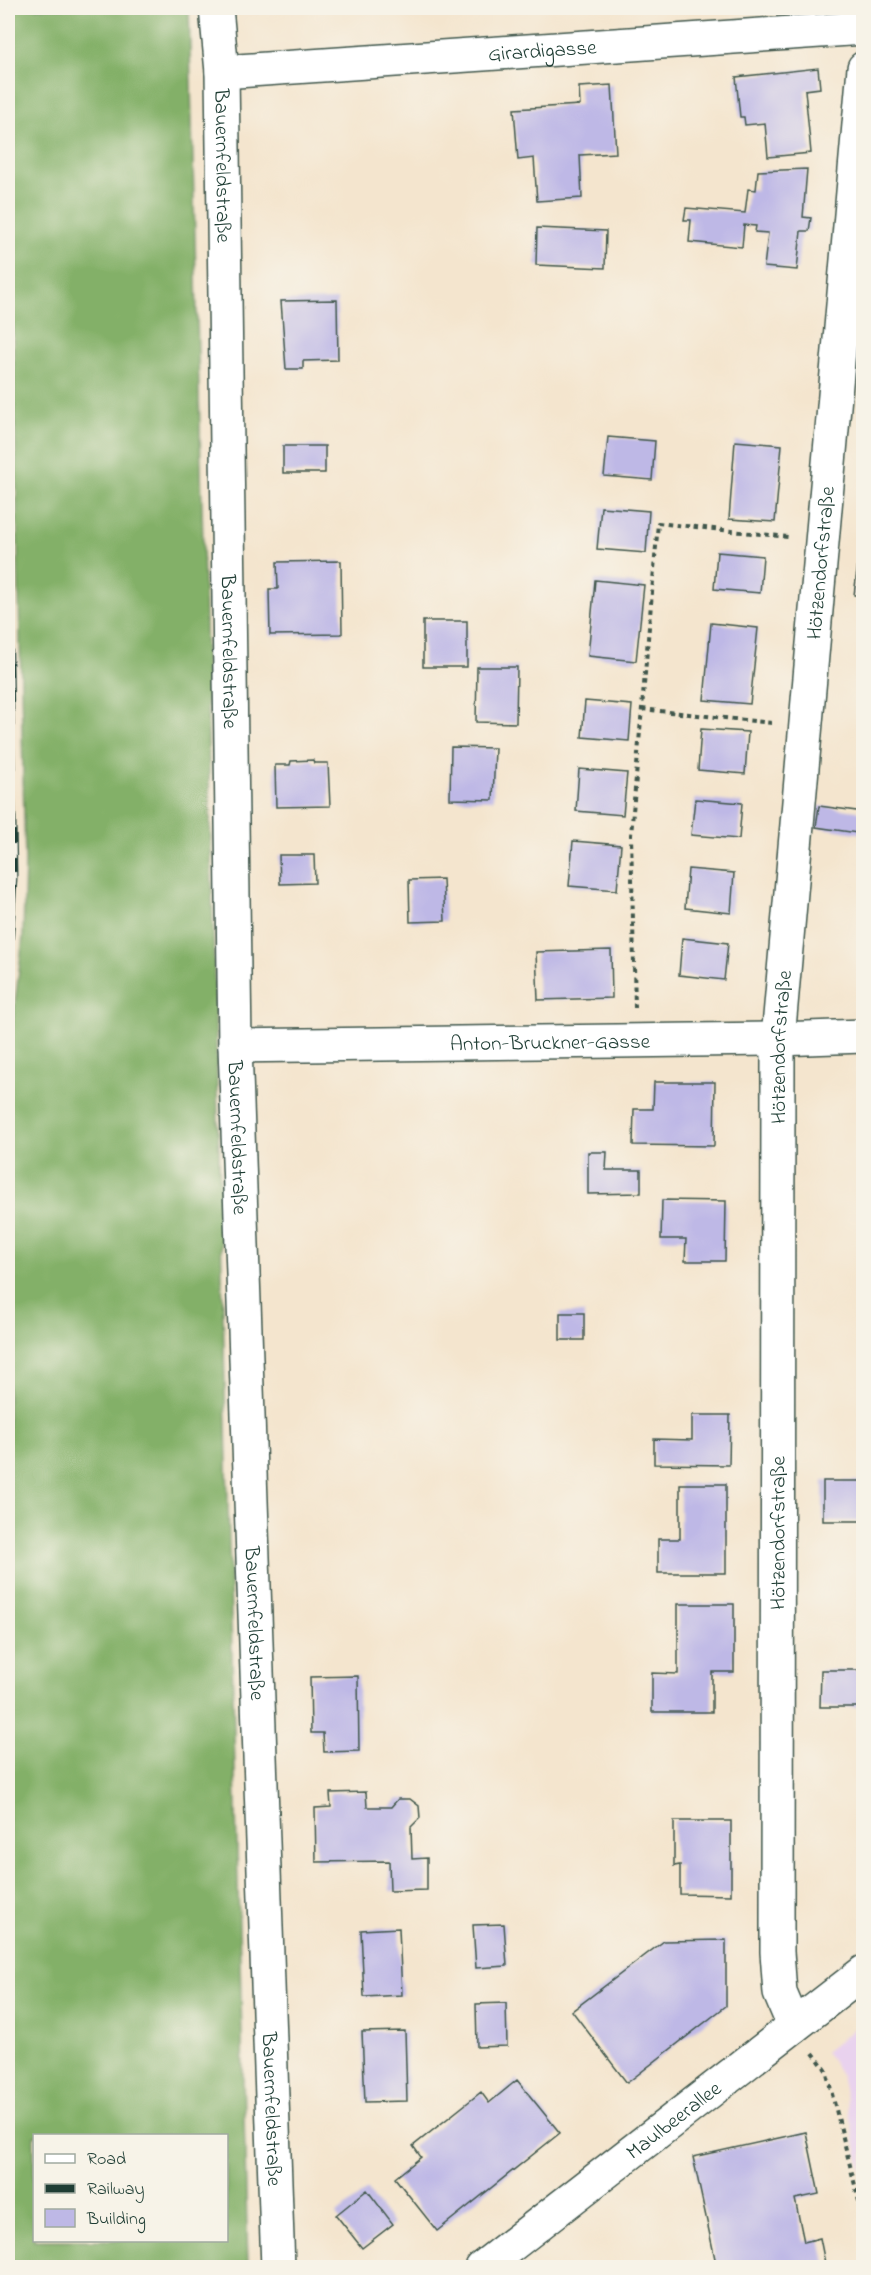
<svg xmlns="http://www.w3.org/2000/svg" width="871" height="2275" font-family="'Indie Flower',sans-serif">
<rect width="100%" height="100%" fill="#f7f3e8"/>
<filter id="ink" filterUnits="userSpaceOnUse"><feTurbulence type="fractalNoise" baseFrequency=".0167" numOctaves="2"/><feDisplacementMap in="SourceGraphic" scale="12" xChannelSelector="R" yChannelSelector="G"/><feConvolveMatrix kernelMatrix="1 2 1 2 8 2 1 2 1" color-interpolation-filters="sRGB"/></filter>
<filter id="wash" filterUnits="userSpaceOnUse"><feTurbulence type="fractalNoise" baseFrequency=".008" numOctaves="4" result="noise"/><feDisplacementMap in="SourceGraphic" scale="24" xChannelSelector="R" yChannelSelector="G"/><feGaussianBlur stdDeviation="1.35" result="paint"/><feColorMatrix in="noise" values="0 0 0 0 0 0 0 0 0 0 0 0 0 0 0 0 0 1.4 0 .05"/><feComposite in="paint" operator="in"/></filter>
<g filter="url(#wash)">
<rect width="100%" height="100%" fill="#f4e5ce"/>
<path fill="#e9d2ee" d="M 863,2022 L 863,2178 L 841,2075 L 825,2052 Z"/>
<path fill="#83b068" stroke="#51764e" stroke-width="1.5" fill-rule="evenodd" d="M 8,8 L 189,8 L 248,2267 L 8,2267 L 8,1061 L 23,937 L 25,861 L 8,113 ZM 34,2136 L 226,2136 L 226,2240 L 34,2240 Z"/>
<g id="blocks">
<path fill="#beb8e6" d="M 818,68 L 820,88 L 805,90 L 811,153 L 768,157 L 765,123 L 745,125 L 744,117 L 740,117 L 736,77 Z
M 612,85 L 616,153 L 580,155 L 582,198 L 537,201 L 534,158 L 518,160 L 514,109 L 580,105 L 579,87 Z
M 807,169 L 803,217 L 811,218 L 809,231 L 801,231 L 797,270 L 764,267 L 768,233 L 755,232 L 756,226 L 744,225 L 742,247 L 689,242 L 691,220 L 684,220 L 686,208 L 745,213 L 748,189 L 756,190 L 758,171 Z
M 537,228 L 606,231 L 605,268 L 536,265 Z
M 337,300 L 338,360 L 303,361 L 303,369 L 286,369 L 281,301 Z
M 608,437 L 655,441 L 652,480 L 604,476 Z
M 735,441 L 782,445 L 775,522 L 729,519 Z
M 283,446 L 325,446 L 325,473 L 283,473 Z
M 601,507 L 649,511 L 646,553 L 597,549 Z
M 861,540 L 864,540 L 864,597 L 854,595 Z
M 717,552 L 763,556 L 760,593 L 714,589 Z
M 341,561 L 342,634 L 270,635 L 269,589 L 278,589 L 277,562 Z
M 595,580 L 644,585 L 636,661 L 588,656 Z
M 423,621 L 467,621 L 467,667 L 423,667 Z
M 711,623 L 758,628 L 750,704 L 704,700 Z
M 477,667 L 517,667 L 516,723 L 476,722 Z
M 585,701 L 632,705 L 629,741 L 582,737 Z
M 701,729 L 748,732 L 745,774 L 698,770 Z
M 451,747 L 495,748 L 493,800 L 450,799 Z
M 313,760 L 314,763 L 328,763 L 330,806 L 276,807 L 275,765 L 290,765 L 291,761 Z
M 579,769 L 627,773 L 623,815 L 576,811 Z
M 695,799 L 742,803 L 739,839 L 691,835 Z
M 819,806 L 864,812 L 864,834 L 816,827 Z
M 573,841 L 621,845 L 617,890 L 569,886 Z
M 279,855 L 314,855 L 315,883 L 280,884 Z
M 688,869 L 734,873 L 731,913 L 685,908 Z
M 443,879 L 445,921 L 410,922 L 409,880 Z
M 682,938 L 728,943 L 724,980 L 679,975 Z
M 611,950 L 612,998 L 538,1000 L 536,952 Z
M 654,1082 L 715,1082 L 714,1146 L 633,1145 L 634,1109 L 653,1109 Z
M 588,1152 L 607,1152 L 606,1170 L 641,1170 L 641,1193 L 588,1194 Z
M 662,1200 L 726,1201 L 725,1261 L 685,1261 L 686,1239 L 661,1239 Z
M 560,1313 L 584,1313 L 584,1340 L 560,1340 Z
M 692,1415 L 730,1415 L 729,1465 L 654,1464 L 654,1439 L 692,1440 Z
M 823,1481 L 864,1481 L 864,1521 L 823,1521 Z
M 680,1484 L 726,1484 L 726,1573 L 658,1573 L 658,1539 L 680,1539 Z
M 678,1604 L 734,1604 L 734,1672 L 712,1672 L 712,1712 L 652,1712 L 652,1673 L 678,1674 Z
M 859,1609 L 864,1609 L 864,1651 L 858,1651 Z
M 821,1670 L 864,1670 L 864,1707 L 820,1707 Z
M 358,1676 L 359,1751 L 324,1752 L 323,1733 L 311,1733 L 310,1677 Z
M 366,1792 L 367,1807 L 391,1807 L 398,1799 L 410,1799 L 419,1806 L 420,1818 L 411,1827 L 412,1859 L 427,1858 L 427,1890 L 390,1891 L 389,1861 L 316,1862 L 315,1808 L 331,1807 L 330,1793 Z
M 674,1821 L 731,1821 L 731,1895 L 680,1894 L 680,1865 L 674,1866 Z
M 504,1924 L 507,1966 L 476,1968 L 473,1925 Z
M 399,1928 L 402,1995 L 364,1997 L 361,1930 Z
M 726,1940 L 726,2006 L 627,2083 L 572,2011 L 664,1941 Z
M 506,2003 L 507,2046 L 477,2047 L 476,2004 Z
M 405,2031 L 407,2101 L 365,2102 L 362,2032 Z
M 517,2080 L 560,2133 L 437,2231 L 395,2178 L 421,2157 L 413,2146 L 481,2092 L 489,2103 Z
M 806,2132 L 819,2194 L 795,2199 L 804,2242 L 820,2238 L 826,2268 L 717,2268 L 693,2157 Z
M 367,2190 L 393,2224 L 362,2248 L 336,2215 Z"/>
</g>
</g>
<g filter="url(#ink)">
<use href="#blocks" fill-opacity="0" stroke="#3f564b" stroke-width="1.5"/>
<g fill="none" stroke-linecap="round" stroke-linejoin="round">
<g stroke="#3f564b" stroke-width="36">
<g id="minor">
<path id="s1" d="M 216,8 L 222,72 L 235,1046 L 278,2268"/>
<path id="s2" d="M 222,72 L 864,28"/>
<path id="s3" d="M 235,1046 L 778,1039 L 864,1036"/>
<path id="s4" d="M 794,2026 L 780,1993 L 777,1952 L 778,1039 L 864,68"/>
<path id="s5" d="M 482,2268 L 864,1972"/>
</g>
</g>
<path stroke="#3f564b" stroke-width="4" stroke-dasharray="4.5 4.5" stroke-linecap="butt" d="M 642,709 L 772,723
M 635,1008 L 631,835 L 658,523 L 788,537
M 813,2053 L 826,2070 L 864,2221"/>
<use href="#minor" stroke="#fff" stroke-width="33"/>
<g stroke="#1f3d34" stroke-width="7">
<path id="rail" d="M 8,564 L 14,877 L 8,980"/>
</g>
<use href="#rail" stroke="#f7f3e8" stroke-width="4.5" stroke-dasharray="14" stroke-linecap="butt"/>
</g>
</g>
<g text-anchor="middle" stroke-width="4.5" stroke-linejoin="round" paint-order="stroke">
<g font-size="21" fill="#1f3d34" stroke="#f7f3e8">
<text dy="7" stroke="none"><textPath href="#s2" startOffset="321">Girardigasse</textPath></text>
<text dy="7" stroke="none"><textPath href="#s1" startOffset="158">Bauernfeldstraße</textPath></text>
<text dy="7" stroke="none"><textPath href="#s4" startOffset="1468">Hötzendorfstraße</textPath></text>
<text dy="7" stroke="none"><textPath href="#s1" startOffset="644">Bauernfeldstraße</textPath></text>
<text dy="7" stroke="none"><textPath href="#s3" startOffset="315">Anton-Bruckner-Gasse</textPath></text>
<text dy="7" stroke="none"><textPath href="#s4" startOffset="982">Hötzendorfstraße</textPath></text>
<text dy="7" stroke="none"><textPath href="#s1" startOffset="1130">Bauernfeldstraße</textPath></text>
<text dy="7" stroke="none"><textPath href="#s4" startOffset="496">Hötzendorfstraße</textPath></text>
<text dy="7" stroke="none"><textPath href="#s1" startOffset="1616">Bauernfeldstraße</textPath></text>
<text dy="7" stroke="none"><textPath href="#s1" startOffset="2102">Bauernfeldstraße</textPath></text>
<text dy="7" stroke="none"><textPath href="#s5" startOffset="242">Maulbeerallee</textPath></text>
</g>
</g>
<rect width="871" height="2275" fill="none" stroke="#f7f3e8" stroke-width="30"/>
<rect x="33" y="2134" width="195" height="108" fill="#f7f3e8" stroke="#a1aaa0" stroke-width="1.5"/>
<rect x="45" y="2154" width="30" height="9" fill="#ffffff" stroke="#a1aaa0" stroke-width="1.5"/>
<text x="87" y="2164" font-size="18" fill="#1f3d34">Road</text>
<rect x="45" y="2184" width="30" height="9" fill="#1f3d34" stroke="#a1aaa0" stroke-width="1.5"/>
<text x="87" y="2194" font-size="18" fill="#1f3d34">Railway</text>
<rect x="45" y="2209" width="30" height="18" fill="#beb8e6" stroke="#a1aaa0" stroke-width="1.5"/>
<text x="87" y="2224" font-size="18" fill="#1f3d34">Building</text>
</svg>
